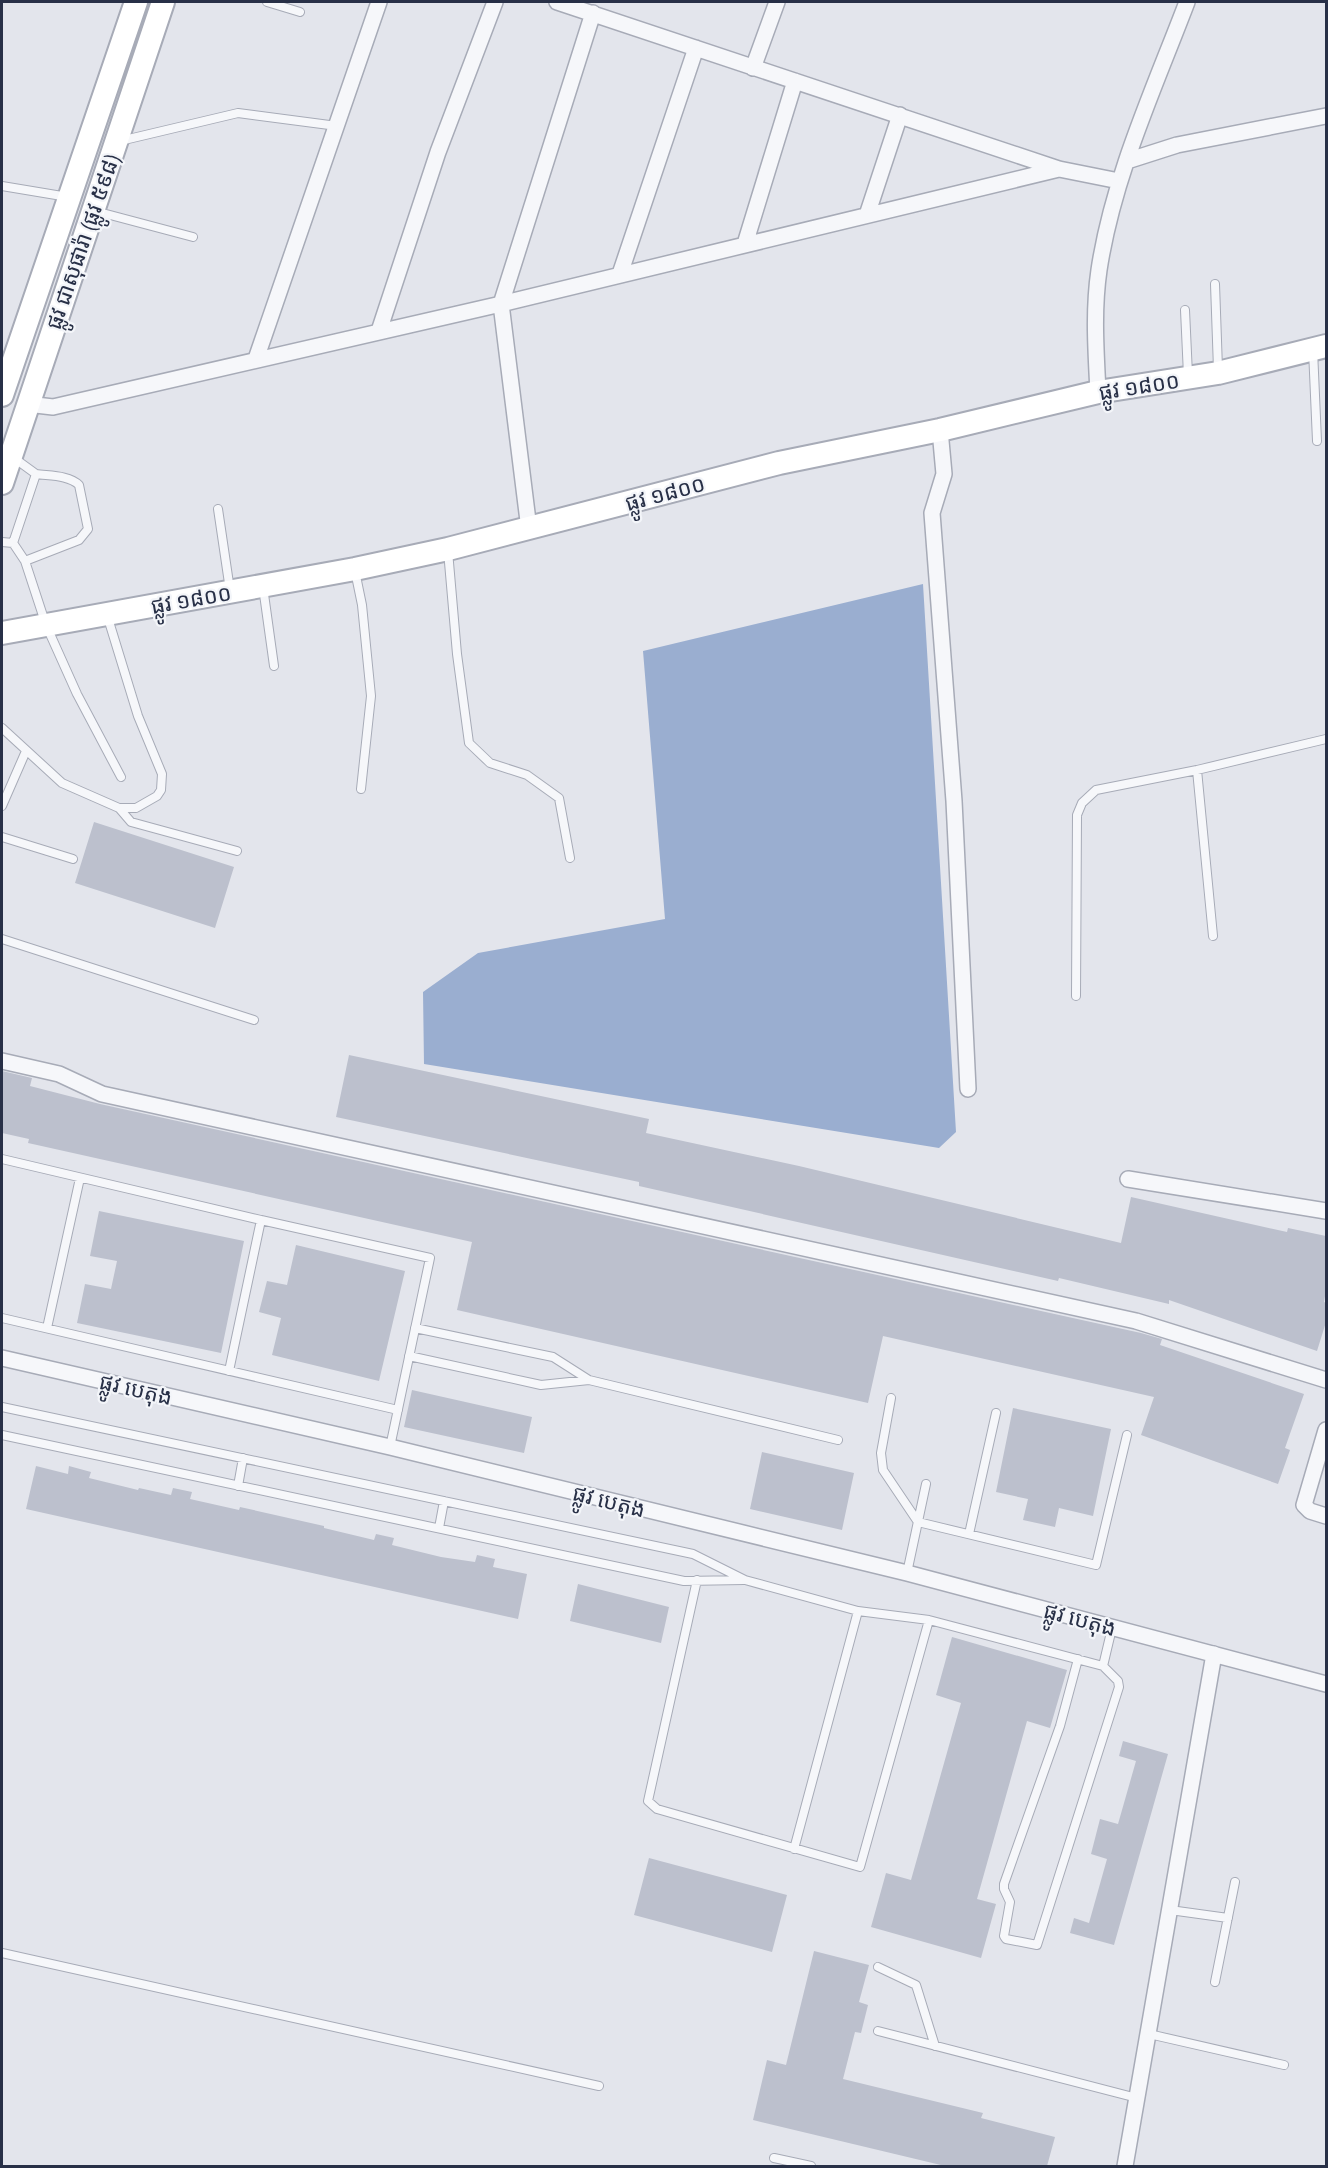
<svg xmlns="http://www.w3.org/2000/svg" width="1328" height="2168" font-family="'PT Sans Narrow','Noto Sans Khmer',sans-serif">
<rect width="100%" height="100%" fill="#e3e5ec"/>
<path fill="#9aaed0" d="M 923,584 L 956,1132 L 939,1148 L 424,1064 L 423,992 L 478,953 L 665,919 L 643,651 Z"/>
<path fill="#bcc0cd" d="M 94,822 L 234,867 L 215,928 L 75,883 Z
M 349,1055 L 649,1119 L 646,1133 L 799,1166 L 1121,1243 L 1131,1197 L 1287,1232 L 1288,1228 L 1326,1236 L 1326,1290 L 1324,1302 L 1326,1303 L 1326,1322 L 1317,1351 L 1169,1300 L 1169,1304 L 1059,1278 L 1058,1281 L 639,1186 L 639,1182 L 336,1117 Z
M 2,1071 L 32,1078 L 30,1086 L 100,1104 L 1141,1333 L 1162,1339 L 1160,1345 L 1304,1394 L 1285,1448 L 1290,1450 L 1278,1484 L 1141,1435 L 1154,1397 L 883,1336 L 868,1403 L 457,1310 L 472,1242 L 28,1143 L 29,1139 L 2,1133 Z
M 99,1211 L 244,1241 L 221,1353 L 77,1323 L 85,1284 L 111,1289 L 117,1261 L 90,1256 Z
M 296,1245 L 405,1271 L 379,1381 L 272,1355 L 281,1318 L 259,1312 L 267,1281 L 287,1285 Z
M 412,1390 L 532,1417 L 524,1453 L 404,1427 Z
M 1013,1408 L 1111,1429 L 1093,1516 L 1059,1508 L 1055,1527 L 1023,1520 L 1028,1499 L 996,1492 Z
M 762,1452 L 854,1473 L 842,1530 L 750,1509 Z
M 36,1466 L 68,1474 L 69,1466 L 91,1472 L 89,1478 L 138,1490 L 139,1488 L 171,1495 L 173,1488 L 192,1492 L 190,1499 L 239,1510 L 240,1507 L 324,1526 L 324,1528 L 374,1540 L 376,1534 L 394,1538 L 392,1545 L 441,1557 L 475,1562 L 477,1555 L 495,1559 L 493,1567 L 527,1574 L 518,1619 L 26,1509 Z
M 578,1584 L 669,1607 L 661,1643 L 570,1621 Z
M 952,1637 L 1067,1670 L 1050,1728 L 1027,1721 L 977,1899 L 996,1904 L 981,1958 L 871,1927 L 886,1873 L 911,1880 L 961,1703 L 936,1695 Z
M 1123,1741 L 1168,1754 L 1114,1945 L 1070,1933 L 1074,1918 L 1089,1923 L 1107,1859 L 1091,1854 L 1100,1819 L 1118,1824 L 1136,1761 L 1119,1756 Z
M 649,1858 L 787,1895 L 772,1952 L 634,1915 Z
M 814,1951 L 869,1965 L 859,2002 L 868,2005 L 861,2033 L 855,2032 L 843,2079 L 983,2113 L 981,2118 L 1055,2137 L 1047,2166 L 945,2166 L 753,2120 L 767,2060 L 786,2065 Z"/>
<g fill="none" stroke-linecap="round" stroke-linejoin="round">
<g stroke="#a7abb7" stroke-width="10">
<path id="lane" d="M 267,2 L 300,12
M 120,141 L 238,113 L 337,126
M 2,186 L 68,197
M 95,211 L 193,237
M 1215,284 L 1218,369
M 1185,310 L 1188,375
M 1313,350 L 1317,441
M 218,509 L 230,590
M 2,542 L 13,543 L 25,561 L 46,625 L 77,694 L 121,777
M 13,543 L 36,474 L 14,458
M 448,551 L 457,654 L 469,743 L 490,763 L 527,775 L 559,798 L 570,858
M 25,561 L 79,540 L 88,529 L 79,485 C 69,475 49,476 36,474
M 355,571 L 362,605 L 371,696 L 361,789
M 263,587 L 274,666
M 2,728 L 62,783 L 119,808 L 136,808 L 157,796 L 161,790 L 162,774 L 138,716 L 107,615
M 1197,770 L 1213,936
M 2,806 L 26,751
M 119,808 L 131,822 L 237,851
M 2,837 L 73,859
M 2,939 L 254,1020
M 1076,996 L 1077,815 L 1082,803 L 1096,790 L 1197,770 L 1326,739
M 2,1159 L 261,1220 L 229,1371
M 261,1220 L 430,1258 L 390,1447
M 2,1318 L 398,1410
M 47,1328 L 80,1178
M 415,1328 L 553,1357 L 589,1380 L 838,1440
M 409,1356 L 541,1385 L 589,1380
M 891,1398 L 881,1453 L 883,1470 L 918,1522 L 1096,1565 L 1127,1435
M 2,1407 L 693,1554 L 745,1580 L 858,1611 L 929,1620 L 1103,1666 L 1112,1628
M 2,1435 L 684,1581 L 744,1580
M 238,1486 L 243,1458
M 439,1528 L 444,1501
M 969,1534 L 996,1413
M 907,1573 L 926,1484
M 697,1580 L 648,1801 L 657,1809 L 860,1867 L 929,1620
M 1078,1659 L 1060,1726 L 1004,1884 L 1004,1889 L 1010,1902 L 1004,1936 L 1006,1939 L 1037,1945 L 1119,1687 L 1118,1681 L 1103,1666
M 794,1849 L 858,1611
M 1170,1910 L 1228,1918
M 2,1953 L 599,2086
M 878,1967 L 916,1985 L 935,2046
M 1215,1982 L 1235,1882
M 878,2031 L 1137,2098
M 1149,2034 L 1284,2065
M 774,2158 L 811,2166"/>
</g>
<g stroke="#a7abb7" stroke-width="18">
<path id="street" d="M 557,2 L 1059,169 L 1119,181
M 753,68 L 777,2
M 1127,161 L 1177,145 L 1326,116
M 867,215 L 900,115
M 745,244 L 795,81
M 620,274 L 696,48
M 379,331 L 438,152 L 495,2
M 256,359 L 379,2
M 1098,392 C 1096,351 1093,311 1099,270 C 1113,177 1154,89 1187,2
M 27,404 L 53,407 L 501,304 L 1059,169
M 940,430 L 944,474 L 932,513 L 954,801 L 968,1089
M 529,529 L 501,304 L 593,13
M 2,1061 L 59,1074 L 102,1094 L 1136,1321 L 1326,1380
M 1128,1179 L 1326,1211
M 2,1358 L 390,1447 L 907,1573 L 1326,1684
M 1326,1430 L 1304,1505 L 1310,1511 L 1326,1516
M 1125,2166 L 1214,1654"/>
</g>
<g stroke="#a7abb7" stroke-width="26">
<path id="secondary" d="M 2,395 L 136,2
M 2,483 L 163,2
M 2,633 L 355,569 L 448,549 L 779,463 L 940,430 L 1098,392 L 1218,373 L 1326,346"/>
</g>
<use href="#lane" stroke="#f6f7fa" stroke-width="8"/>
<use href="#street" stroke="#f6f7fa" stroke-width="15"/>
<use href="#secondary" stroke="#fff" stroke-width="22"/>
</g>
<g text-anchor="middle" stroke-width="4.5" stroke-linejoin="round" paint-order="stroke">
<g font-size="22" fill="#283047" stroke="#f3f5f9">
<text transform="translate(82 242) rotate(-71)" y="8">ផ្លូវ ជាសុផារ៉ា (ផ្លូវ ៥៩៨)</text>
<text transform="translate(1139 386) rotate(-9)" y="8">ផ្លូវ ១៨០០</text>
<text transform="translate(665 493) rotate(-15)" y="8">ផ្លូវ ១៨០០</text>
<text transform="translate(191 599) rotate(-10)" y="8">ផ្លូវ ១៨០០</text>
<text transform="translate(136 1389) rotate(13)" y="8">ផ្លូវ បេតុង</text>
<text transform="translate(609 1501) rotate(14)" y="8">ផ្លូវ បេតុង</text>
<text transform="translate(1080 1619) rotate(15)" y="8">ផ្លូវ បេតុង</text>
</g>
</g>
<rect width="1328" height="2168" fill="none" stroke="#283047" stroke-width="6"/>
</svg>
